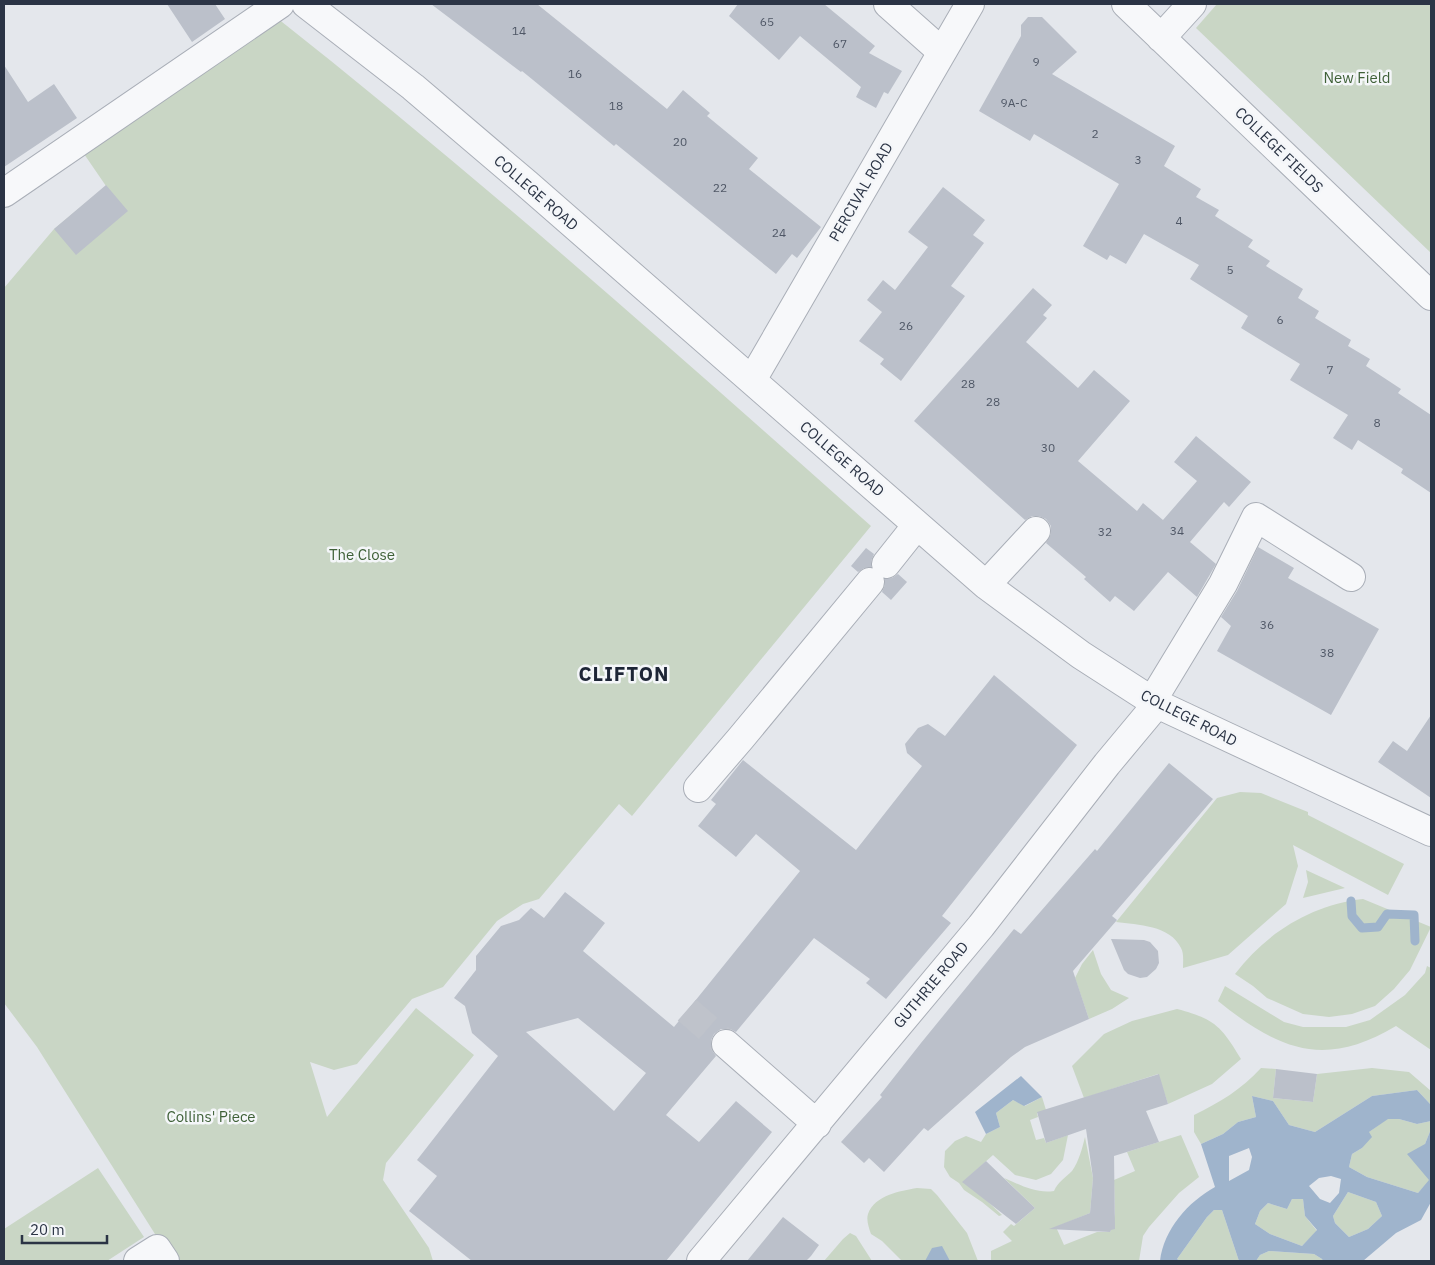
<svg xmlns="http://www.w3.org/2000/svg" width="1435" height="1265" font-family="'IBM Plex Sans',sans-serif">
<rect width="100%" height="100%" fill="#e4e7ec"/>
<path fill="#c9d6c5" d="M 1217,4 L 1431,4 L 1431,253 L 1196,28 Z
M 272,14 C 479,177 675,352 871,526 L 632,816 L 619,804 L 539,899 L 523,904 L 497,921 L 443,987 L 412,999 L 357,1064 L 334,1070 L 310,1062 L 327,1117 L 416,1008 L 474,1055 L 386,1163 L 383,1180 L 429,1248 L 433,1261 L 172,1261 L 37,1047 L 4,1003 L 4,288 L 54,229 L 106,186 L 82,151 Z
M 1240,792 L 1261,793 L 1308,812 L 1308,815 L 1404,864 L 1388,895 L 1293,845 L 1298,866 L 1286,904 L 1228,955 L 1183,968 C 1183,962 1184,953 1181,948 C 1170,925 1138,925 1116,922 L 1217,798 Z
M 1306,870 L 1345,888 L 1303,898 L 1308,882 Z
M 1363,899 L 1431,927 L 1410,970 L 1394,989 L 1375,1006 L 1352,1014 L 1329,1017 L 1303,1014 L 1267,998 L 1253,986 L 1235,974 C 1266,933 1311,905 1363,899 Z
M 1093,950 L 1101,974 L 1111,990 L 1129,998 L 1112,1009 L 1089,1019 L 1075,978 L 1082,964 Z
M 1427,966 L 1431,968 L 1431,1050 L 1396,1026 C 1324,1069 1279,1050 1218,1001 L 1225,986 L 1284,1022 L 1303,1027 L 1346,1027 L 1370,1020 L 1405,995 L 1425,973 Z
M 1177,1009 C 1215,1019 1221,1026 1241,1059 L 1212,1084 L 1168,1104 L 1158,1074 L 1084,1098 L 1072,1066 L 1104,1034 L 1132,1021 Z
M 1261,1068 L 1276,1069 L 1273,1098 L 1313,1102 L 1317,1074 L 1372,1068 L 1409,1072 L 1431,1091 L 1431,1105 L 1417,1090 L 1372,1096 L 1315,1132 L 1289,1125 L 1273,1101 L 1252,1096 L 1256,1117 L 1238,1122 L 1223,1134 L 1201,1144 L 1194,1132 L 1194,1115 C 1220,1102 1241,1090 1261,1068 Z
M 1042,1097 L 1046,1110 L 1037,1113 L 1038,1117 L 1030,1120 L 1036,1140 L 1044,1138 L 1046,1143 L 1068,1135 L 1063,1160 L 1051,1174 L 1036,1180 L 1015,1175 L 993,1155 L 963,1182 L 984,1198 L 1002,1215 L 999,1216 L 982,1202 L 964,1190 L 959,1183 L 950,1177 L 944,1167 L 945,1151 L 955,1141 L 966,1136 L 981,1142 L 986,1134 L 1000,1127 L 996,1113 L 1013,1100 L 1025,1106 Z
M 1387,1119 L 1399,1119 L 1417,1124 L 1431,1121 L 1431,1129 L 1425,1144 L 1430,1180 L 1418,1193 L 1367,1177 L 1349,1167 L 1352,1154 L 1362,1148 L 1369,1132 Z
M 1181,1135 L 1199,1177 L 1179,1193 L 1149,1227 L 1143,1236 L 1139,1261 L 991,1261 L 991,1251 L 1012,1241 L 1003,1232 L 1011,1224 L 1014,1226 L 1035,1208 L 1004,1178 C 1020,1185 1037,1194 1054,1191 C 1058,1182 1065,1178 1072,1171 C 1079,1161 1082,1149 1085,1137 L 1093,1178 L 1090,1213 L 1056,1227 L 1064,1245 L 1097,1232 L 1110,1232 L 1115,1214 L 1114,1180 L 1135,1171 L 1127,1152 Z
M 98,1168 L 144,1237 L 107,1261 L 4,1261 L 4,1229 Z
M 917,1188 L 931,1189 L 937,1195 L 967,1233 L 978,1261 L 902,1261 L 882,1241 L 871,1234 C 869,1228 866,1220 868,1214 C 875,1195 900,1191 917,1188 Z
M 1348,1192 L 1376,1202 L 1382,1216 L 1368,1229 L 1349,1237 L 1335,1223 L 1333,1216 Z
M 1292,1199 L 1303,1199 L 1305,1216 L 1317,1231 L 1302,1246 L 1270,1234 L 1255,1224 L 1260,1211 L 1268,1203 L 1287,1209 Z
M 1214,1210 L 1222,1210 L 1239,1261 L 1180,1261 L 1177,1259 L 1207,1217 Z
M 850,1233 L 856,1236 L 872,1261 L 824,1261 L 843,1239 Z
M 1269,1251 L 1314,1254 L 1322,1259 L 1323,1261 L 1256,1261 L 1260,1255 Z"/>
<path fill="#9fb4cc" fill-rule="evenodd" d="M 1021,1076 L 1042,1097 L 1024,1106 L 1013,1100 L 996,1113 L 1000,1127 L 986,1134 L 975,1112 Z
M 1417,1090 L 1431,1105 L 1431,1121 L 1417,1124 L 1399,1119 L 1388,1119 L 1369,1132 L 1372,1137 L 1362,1148 L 1352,1154 L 1349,1167 L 1367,1177 L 1418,1193 L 1429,1180 L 1407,1154 L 1425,1144 L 1431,1129 L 1431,1202 L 1421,1220 L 1396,1233 L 1363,1261 L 1323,1261 L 1322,1259 L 1314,1254 L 1269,1251 L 1260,1255 L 1256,1261 L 1239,1261 L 1222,1210 L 1214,1210 L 1207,1217 L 1177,1259 L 1180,1261 L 1160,1261 C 1164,1229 1188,1202 1215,1187 L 1201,1144 L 1223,1134 L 1238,1122 L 1256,1117 L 1252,1096 L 1273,1101 L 1289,1125 L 1315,1132 L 1372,1096 ZM 1249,1148 L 1252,1157 L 1249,1170 L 1229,1181 L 1229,1156 ZM 1331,1176 L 1341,1179 L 1339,1193 L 1330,1203 L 1320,1199 L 1309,1186 L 1319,1178 ZM 1348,1192 L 1376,1202 L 1382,1216 L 1368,1229 L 1349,1237 L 1335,1223 L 1333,1216 ZM 1292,1199 L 1303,1199 L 1305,1216 L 1317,1230 L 1302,1246 L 1270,1234 L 1255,1224 L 1260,1211 L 1268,1203 L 1287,1209 Z
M 942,1246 L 950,1261 L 925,1261 L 932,1248 Z"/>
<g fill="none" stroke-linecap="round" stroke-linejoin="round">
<path stroke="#9fb4cc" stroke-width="9" d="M 1351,901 L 1352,916 L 1362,928 L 1378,927 L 1387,914 L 1414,915 L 1415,941"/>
</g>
<path fill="#bbc0ca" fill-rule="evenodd" d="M 167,4 L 215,4 L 225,19 L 192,42 Z
M 431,4 L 537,4 L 667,109 L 683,90 L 710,113 L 707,116 L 758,158 L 749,169 L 821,227 L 797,258 L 792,254 L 776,274 L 616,144 L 614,146 L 522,71 L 521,72 Z
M 738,4 L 824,4 L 875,46 L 869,53 L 902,71 L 888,94 L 884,92 L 876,108 L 856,97 L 861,87 L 800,36 L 779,60 L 729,16 Z
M 1028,17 L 1042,17 L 1077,52 L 1052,74 L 1175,146 L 1164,166 L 1201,189 L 1196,197 L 1219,210 L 1215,216 L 1253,240 L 1248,247 L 1270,261 L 1266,266 L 1303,289 L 1298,298 L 1319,311 L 1315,318 L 1351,340 L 1348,346 L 1370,359 L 1366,366 L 1401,389 L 1398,393 L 1431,415 L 1431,493 L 1401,473 L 1403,469 L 1358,440 L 1352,450 L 1333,438 L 1348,415 L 1290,380 L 1300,364 L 1241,328 L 1248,316 L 1190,279 L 1199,265 L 1144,234 L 1126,264 L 1110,255 L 1107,260 L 1083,246 L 1119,184 L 1034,134 L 1030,141 L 979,111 L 1021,36 L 1021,25 Z
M 4,65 L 28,102 L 54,84 L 77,118 L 4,167 Z
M 106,185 L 128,211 L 76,255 L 54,229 Z
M 943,187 L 985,220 L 973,235 L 984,243 L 951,286 L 965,296 L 901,381 L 880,364 L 884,359 L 859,341 L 882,312 L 867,300 L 883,280 L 895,290 L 928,247 L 908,232 Z
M 1033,288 L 1052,305 L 1043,315 L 1047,318 L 1026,342 L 1078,388 L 1094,370 L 1130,401 L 1078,461 L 1137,511 L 1143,503 L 1163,520 L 1197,481 L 1174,462 L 1196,436 L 1251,482 L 1229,507 L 1224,502 L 1190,542 L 1216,564 L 1197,597 L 1168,572 L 1134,611 L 1115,596 L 1110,602 L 1084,579 L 1086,577 L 1046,543 L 1051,534 L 1051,526 L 1046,519 L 1039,516 L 1032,516 L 1025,520 L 914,421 Z
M 1258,547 L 1294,568 L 1288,578 L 1379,629 L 1331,715 L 1217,651 L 1231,626 L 1221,617 L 1237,591 Z
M 866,548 L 874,554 L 871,561 L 871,567 L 864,568 L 858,572 L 851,566 Z
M 898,574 L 907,582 L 891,600 L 882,592 L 885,585 L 885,579 L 892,578 Z
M 994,675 L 1077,745 L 942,916 L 951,923 L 886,999 L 866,983 L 870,979 L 814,938 L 736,1032 L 730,1029 L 721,1029 L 714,1034 L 711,1040 L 711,1049 L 716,1056 L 666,1115 L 699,1142 L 736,1101 L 772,1132 L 666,1261 L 472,1261 L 409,1211 L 437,1176 L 417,1160 L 498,1056 L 472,1033 L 465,1006 L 454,998 L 476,970 L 476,956 L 501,926 L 519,920 L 531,908 L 544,918 L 565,892 L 605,923 L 583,951 L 674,1027 L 800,871 L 756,834 L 736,857 L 698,826 L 716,804 L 711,800 L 743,760 L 856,850 L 922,766 L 907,753 L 905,744 L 918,728 L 928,724 L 945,736 ZM 578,1018 L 646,1073 L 614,1111 L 526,1032 Z
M 1431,715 L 1431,798 L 1378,762 L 1393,741 L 1407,751 Z
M 1169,763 L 1213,799 L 1112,916 L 1117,920 L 1073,971 L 1089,1019 L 1025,1047 L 1011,1057 L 928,1131 L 924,1128 L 884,1172 L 869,1158 L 864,1163 L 841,1142 L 882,1097 L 880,1095 L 921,1043 L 1014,929 L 1021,934 L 1095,849 L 1097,851 Z
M 1111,939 L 1144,940 L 1150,942 L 1158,951 L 1159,963 L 1156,969 L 1147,977 L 1140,978 L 1128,974 L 1124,970 Z
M 1276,1069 L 1317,1074 L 1313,1102 L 1273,1098 Z
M 1159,1074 L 1168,1104 L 1146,1111 L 1159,1142 L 1114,1156 L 1115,1229 L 1111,1230 L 1110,1232 L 1049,1229 L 1090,1213 L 1093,1178 L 1086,1129 L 1046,1143 L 1037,1112 Z
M 986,1161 L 1035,1208 L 1016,1224 L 962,1182 Z
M 783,1217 L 819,1245 L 811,1256 L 806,1261 L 747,1261 Z"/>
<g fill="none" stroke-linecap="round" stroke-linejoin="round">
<path stroke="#bfc3cb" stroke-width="28" stroke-dasharray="28 14" stroke-linecap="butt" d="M 687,1010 L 726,1044"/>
<g stroke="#a9aeb7" stroke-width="30">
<path id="minor" d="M 306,4 L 413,87 L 527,184 L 986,585 L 1081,655 L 1157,704 L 1431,832
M 888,4 L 942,52
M 1126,4 L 1431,296
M 1161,38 L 1192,4
M 4,193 L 280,4
M 752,380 L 970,4
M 886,564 L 917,525
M 986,585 L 1036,531
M 1152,701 L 1223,584 L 1256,517 L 1351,577
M 698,788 L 741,738 L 870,582
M 726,1044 L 817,1124
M 138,1261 L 157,1249 L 165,1261
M 701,1261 L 981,926 L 1107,764 L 1157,704"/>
</g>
<use href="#minor" stroke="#f7f8fa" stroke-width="28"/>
</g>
<g text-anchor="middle" stroke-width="5" stroke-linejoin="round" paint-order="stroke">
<g font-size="12" fill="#4f5766">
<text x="767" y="26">65</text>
<text x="519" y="35">14</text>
<text x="840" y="48">67</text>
<text x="1036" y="66">9</text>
<text x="575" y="78">16</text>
<text x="1014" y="107">9A-C</text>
<text x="616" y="110">18</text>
<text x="1095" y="138">2</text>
<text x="680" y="146">20</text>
<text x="1138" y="164">3</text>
<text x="720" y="192">22</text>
<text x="1179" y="225">4</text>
<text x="779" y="237">24</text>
<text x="1230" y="274">5</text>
<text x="1280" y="324">6</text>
<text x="906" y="330">26</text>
<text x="1330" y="374">7</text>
<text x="968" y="388">28</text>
<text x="993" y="406">28</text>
<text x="1377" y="427">8</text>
<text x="1048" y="452">30</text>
<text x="1177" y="535">34</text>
<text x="1105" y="536">32</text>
<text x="1267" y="629">36</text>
<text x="1327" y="657">38</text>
</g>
<g font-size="15" fill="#3f6138" stroke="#f4f6f9">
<text x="1357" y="83">New Field</text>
<text x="362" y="560">The Close</text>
<text x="211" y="1122">Collins' Piece</text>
</g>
<g font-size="15" fill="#2b3445" stroke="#f4f6f9">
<text transform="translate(1279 150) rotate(44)" y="5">COLLEGE FIELDS</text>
<text transform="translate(861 192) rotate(-60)" y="5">PERCIVAL ROAD</text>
<text transform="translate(536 193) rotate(41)" y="5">COLLEGE ROAD</text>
<text transform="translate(842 459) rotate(41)" y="5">COLLEGE ROAD</text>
<text transform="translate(1189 718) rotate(27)" y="5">COLLEGE ROAD</text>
<text transform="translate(931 985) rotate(-50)" y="5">GUTHRIE ROAD</text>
</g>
<g font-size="20" font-weight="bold" letter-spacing="1" fill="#1d2536" stroke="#f4f6f9">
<text x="624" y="681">CLIFTON</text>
</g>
</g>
<rect width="1435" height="1265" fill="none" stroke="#2b3445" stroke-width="10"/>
<path d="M22 1235v8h85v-8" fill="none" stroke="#2b3445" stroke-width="2.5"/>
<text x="30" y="1235" font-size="15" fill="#2b3445" stroke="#f4f6f9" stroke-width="4" paint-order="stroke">20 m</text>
</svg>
